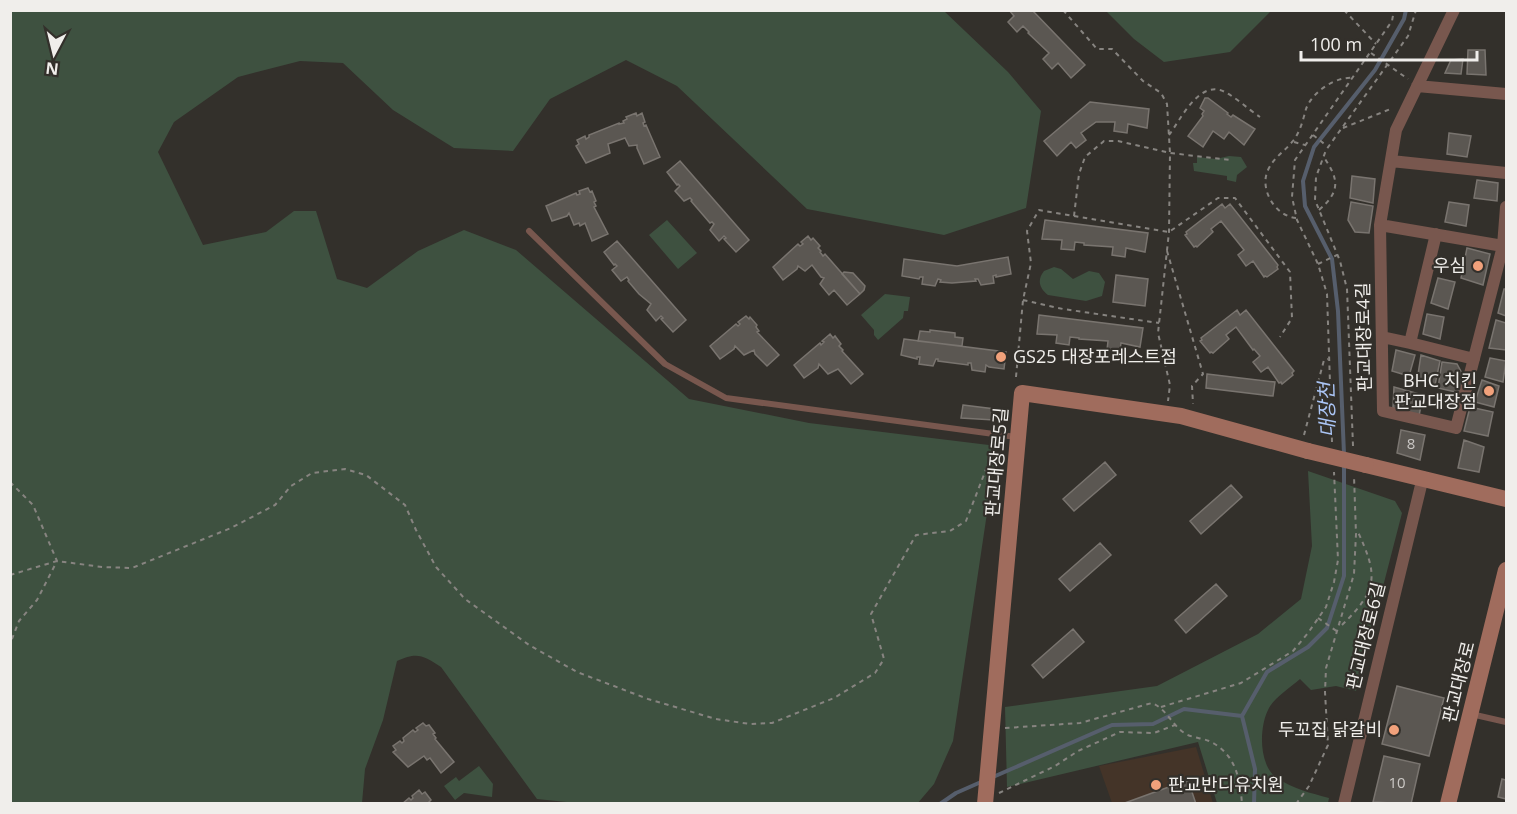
<svg xmlns="http://www.w3.org/2000/svg" width="1517" height="814" font-family="'Open Sans','Noto Sans KR',sans-serif">
<rect width="100%" height="100%" fill="#33302b"/>
<path fill="#443428" d="M 1196,747 L 1213,803 L 1112,803 L 1099,766 Z"/>
<path fill="#3e5140" d="M 10,11 L 944,11 L 1008,72 L 1041,111 L 1026,208 L 944,235 L 807,209 L 677,86 L 626,60 L 550,99 L 513,151 L 454,148 L 393,110 L 343,63 L 300,61 L 238,77 L 174,122 L 158,152 L 203,245 L 266,232 L 294,211 L 316,211 L 337,279 L 367,288 L 418,251 L 464,230 L 516,250 L 689,399 L 809,423 L 997,446 L 953,741 L 934,784 L 917,804 L 586,804 L 537,799 L 441,667 C 423,655 417,652 397,661 L 383,720 L 365,769 L 362,803 L 11,803 Z
M 1106,11 L 1271,11 L 1230,52 L 1164,62 L 1134,39 Z
M 1229,156 L 1241,157 L 1247,167 L 1237,175 L 1236,182 L 1227,180 L 1227,176 L 1194,171 L 1193,163 L 1197,163 L 1197,157 L 1216,159 Z
M 667,220 L 697,253 L 678,269 L 649,235 Z
M 1054,267 L 1061,269 L 1073,279 L 1089,271 L 1099,273 L 1105,282 L 1102,296 L 1086,301 L 1048,295 C 1039,288 1037,280 1044,271 Z
M 885,294 L 910,297 L 908,311 L 904,311 L 903,318 L 878,340 L 874,335 L 874,330 L 861,315 Z
M 1308,471 L 1395,501 L 1402,513 L 1356,691 L 1336,686 L 1311,690 L 1300,679 C 1291,687 1275,697 1269,708 C 1259,726 1258,765 1277,778 C 1293,789 1311,793 1329,798 L 1328,803 L 1217,803 L 1198,742 L 1007,787 L 1005,707 L 1157,686 L 1258,634 L 1301,599 L 1312,546 Z
M 479,766 L 493,784 L 492,797 L 464,793 L 455,800 L 444,786 L 456,777 L 459,781 Z"/>
<g fill="none" stroke-linecap="round" stroke-linejoin="round">
<path stroke="#565e6c" stroke-width="4" d="M 1344,454 L 1338,311 L 1332,259 L 1305,206 L 1303,181 L 1314,147 L 1375,70 L 1404,19 L 1406,10
M 993,777 L 1112,725 L 1153,724 L 1184,709 L 1242,716
M 940,804 L 956,793 L 981,782
M 1254,804 L 1255,769 L 1242,716 L 1267,672 L 1308,647 L 1327,628 L 1344,576 L 1344,465"/>
</g>
<path fill="#5b5752" stroke="#79746f" stroke-width="1.5" d="M 1009,10 L 1032,10 L 1085,65 L 1071,78 L 1058,63 L 1052,69 L 1043,59 L 1049,53 L 1028,33 L 1029,32 L 1023,26 L 1017,32 L 1008,22 L 1014,16 Z
M 1468,50 L 1485,50 L 1486,75 L 1467,74 Z
M 1463,59 L 1461,74 L 1445,73 L 1451,60 Z
M 1205,98 L 1208,98 L 1228,113 L 1227,114 L 1231,117 L 1233,115 L 1255,129 L 1244,145 L 1229,132 L 1224,139 L 1213,131 L 1203,147 L 1188,136 L 1203,116 L 1202,114 L 1204,111 L 1200,108 Z
M 1090,102 L 1149,109 L 1147,128 L 1128,124 L 1127,133 L 1114,131 L 1115,122 L 1096,122 L 1081,133 L 1086,140 L 1076,148 L 1071,142 L 1057,156 L 1044,141 Z
M 636,113 L 637,116 L 642,113 L 645,122 L 643,123 L 644,126 L 646,125 L 660,157 L 644,164 L 637,148 L 637,145 L 629,146 L 625,138 L 608,144 L 610,153 L 586,163 L 576,146 L 579,144 L 577,140 L 585,136 L 586,139 L 589,137 L 589,135 L 619,123 L 619,124 L 624,123 L 623,121 L 627,119 L 626,117 Z
M 1449,133 L 1471,136 L 1467,157 L 1447,154 Z
M 680,161 L 749,240 L 736,252 L 724,239 L 726,238 L 724,236 L 719,241 L 710,230 L 714,224 L 712,222 L 710,223 L 691,201 L 692,200 L 690,198 L 684,201 L 675,191 L 680,186 L 678,184 L 677,185 L 667,172 Z
M 1352,176 L 1375,179 L 1373,203 L 1350,198 Z
M 1477,180 L 1498,183 L 1497,201 L 1474,198 Z
M 588,188 L 590,192 L 592,191 L 596,201 L 594,202 L 596,206 L 594,207 L 608,234 L 592,241 L 585,223 L 580,226 L 579,223 L 574,225 L 569,213 L 567,216 L 552,221 L 546,206 L 576,193 L 577,195 L 580,194 L 579,191 Z
M 1351,202 L 1373,206 L 1369,233 L 1355,232 L 1348,220 Z
M 1449,202 L 1469,205 L 1466,226 L 1445,222 Z
M 1222,204 L 1225,208 L 1230,204 L 1278,265 L 1277,267 L 1278,269 L 1267,277 L 1265,276 L 1264,277 L 1253,261 L 1246,266 L 1238,255 L 1244,250 L 1221,221 L 1211,229 L 1213,232 L 1197,247 L 1196,246 L 1194,247 L 1185,235 L 1187,234 L 1186,232 Z
M 1045,220 L 1148,233 L 1145,252 L 1126,248 L 1125,257 L 1112,255 L 1113,247 L 1084,245 L 1084,243 L 1075,242 L 1074,250 L 1061,249 L 1062,240 L 1042,239 Z
M 808,236 L 811,240 L 813,238 L 820,246 L 818,248 L 821,251 L 820,252 L 823,256 L 825,254 L 860,294 L 847,305 L 834,290 L 829,295 L 820,284 L 824,278 L 821,277 L 812,265 L 805,271 L 798,266 L 797,269 L 783,280 L 773,267 L 798,244 L 800,246 L 803,244 L 801,242 Z
M 617,241 L 686,320 L 673,332 L 661,319 L 663,318 L 661,316 L 656,321 L 647,310 L 651,304 L 639,294 L 628,281 L 629,280 L 627,277 L 621,281 L 612,270 L 617,266 L 615,264 L 614,265 L 604,252 Z
M 1467,248 L 1490,254 L 1483,285 L 1461,278 Z
M 1008,257 L 1011,274 L 996,277 L 996,275 L 993,276 L 994,283 L 981,285 L 978,279 L 975,279 L 976,281 L 952,283 L 940,282 L 941,280 L 938,279 L 935,286 L 922,284 L 923,277 L 920,277 L 919,279 L 902,276 L 904,259 L 957,266 Z
M 844,272 L 853,273 L 865,286 L 864,290 L 860,294 L 842,274 Z
M 1116,275 L 1148,279 L 1145,306 L 1113,302 Z
M 1438,278 L 1455,282 L 1448,309 L 1431,303 Z
M 1504,289 L 1506,289 L 1506,316 L 1498,313 Z
M 1237,310 L 1240,315 L 1246,310 L 1294,371 L 1292,373 L 1293,375 L 1282,384 L 1281,382 L 1279,383 L 1268,367 L 1261,372 L 1253,362 L 1260,356 L 1254,349 L 1253,350 L 1236,327 L 1226,335 L 1229,339 L 1213,353 L 1211,352 L 1210,353 L 1200,341 L 1202,340 L 1201,338 Z
M 1427,314 L 1444,317 L 1440,339 L 1423,334 Z
M 1039,315 L 1143,328 L 1140,347 L 1121,343 L 1120,351 L 1107,350 L 1108,341 L 1079,339 L 1079,338 L 1070,337 L 1069,345 L 1056,343 L 1057,335 L 1037,334 Z
M 746,316 L 749,319 L 750,317 L 757,325 L 756,327 L 759,331 L 757,332 L 779,355 L 767,366 L 755,354 L 754,350 L 744,355 L 735,346 L 734,349 L 720,359 L 710,346 L 736,324 L 738,326 L 740,324 L 738,322 Z
M 1496,320 L 1506,323 L 1506,350 L 1489,348 Z
M 930,330 L 955,333 L 955,337 L 963,338 L 962,346 L 918,341 L 920,331 L 930,332 Z
M 830,334 L 833,338 L 835,336 L 841,344 L 839,346 L 843,350 L 842,351 L 863,374 L 851,384 L 838,369 L 828,374 L 819,364 L 818,368 L 804,378 L 794,365 L 820,343 L 821,345 L 824,342 L 822,341 Z
M 904,339 L 1006,352 L 1004,369 L 989,367 L 986,365 L 985,372 L 972,370 L 971,363 L 968,363 L 968,365 L 938,361 L 938,359 L 936,359 L 933,366 L 919,364 L 920,357 L 917,357 L 917,359 L 901,355 Z
M 1396,350 L 1415,355 L 1409,376 L 1392,371 Z
M 1421,355 L 1440,361 L 1435,385 L 1417,381 Z
M 1490,358 L 1506,361 L 1503,382 L 1485,377 Z
M 1442,362 L 1457,364 L 1464,377 L 1460,393 L 1438,388 Z
M 1207,374 L 1275,382 L 1273,396 L 1206,388 Z
M 1482,380 L 1499,386 L 1494,407 L 1475,402 Z
M 1394,387 L 1423,395 L 1419,416 L 1393,408 Z
M 963,405 L 995,409 L 994,420 L 961,418 Z
M 1470,407 L 1493,412 L 1488,436 L 1464,431 Z
M 1401,430 L 1425,435 L 1420,460 L 1397,453 Z
M 1464,440 L 1484,447 L 1479,472 L 1458,468 Z
M 1105,462 L 1116,475 L 1074,511 L 1063,499 Z
M 1231,485 L 1242,497 L 1201,534 L 1190,521 Z
M 1100,543 L 1111,555 L 1070,591 L 1059,579 Z
M 1216,584 L 1227,596 L 1186,633 L 1175,620 Z
M 1073,629 L 1084,642 L 1043,678 L 1032,665 Z
M 1397,686 L 1444,698 L 1429,756 L 1382,744 Z
M 423,723 L 426,726 L 429,725 L 435,733 L 433,734 L 436,738 L 435,739 L 454,762 L 441,773 L 430,758 L 427,760 L 424,756 L 408,767 L 393,752 L 396,750 L 393,746 L 400,741 L 402,743 L 404,741 L 403,738 L 413,730 L 415,732 L 418,730 L 416,728 Z
M 1384,756 L 1420,764 L 1411,804 L 1373,802 Z
M 1502,779 L 1506,780 L 1506,799 L 1498,797 Z
M 1188,780 L 1196,804 L 1122,804 Z
M 419,790 L 422,794 L 425,792 L 431,800 L 429,802 L 430,804 L 402,804 L 409,798 L 411,800 L 413,798 L 412,796 Z"/>
<g fill="none" stroke-linecap="round" stroke-linejoin="round">
<path stroke="#878480" stroke-width="2" stroke-dasharray="4.5 4.5" stroke-linecap="butt" d="M 1063,10 L 1097,49 L 1112,49 L 1143,81 L 1161,93 L 1167,104 L 1170,153 L 1169,232 L 1158,333 L 1170,385 L 1168,401
M 1344,10 L 1376,44
M 1371,53 L 1408,79
M 1343,128 L 1393,108
M 1169,135 C 1181,119 1197,84 1220,90 C 1231,93 1249,110 1260,117
M 1313,135 L 1327,146
M 1294,142 L 1305,145
M 1319,210 C 1341,191 1339,179 1323,156
M 1074,216 L 1079,174 L 1085,157 L 1104,141 L 1118,141 L 1170,153 L 1230,160
M 1296,218 C 1275,216 1259,189 1268,170 C 1274,157 1284,152 1292,142 C 1300,133 1303,120 1306,109 C 1312,92 1336,76 1353,78
M 1167,251 L 1203,374 L 1192,386 L 1193,404
M 1318,264 L 1337,255
M 1023,300 L 1063,309 L 1159,323
M 1016,377 L 1023,300 L 1031,263 L 1027,231 L 1039,210 L 1169,232 L 1218,198 L 1235,198 L 1290,272 L 1292,318 L 1280,337
M 1304,435 L 1324,360 L 1328,359
M 1332,442 L 1327,294 L 1318,264 L 1297,220 L 1292,197 L 1295,160 L 1392,21 L 1394,10
M 1353,446 L 1347,289 L 1340,261 L 1315,200 L 1316,177 L 1326,150 L 1408,36 L 1416,10
M 10,482 L 33,505 L 57,561 L 37,600 L 19,621 L 10,644
M 10,575 L 57,561 L 102,567 L 132,568 L 231,528 L 275,505 L 291,486 L 312,473 L 345,469 L 366,475 L 405,505 L 416,530 L 436,567 L 465,599 L 529,645 L 577,672 L 648,699 L 716,719 L 750,724 L 772,723 L 834,698 L 875,673 L 884,659 L 871,614 L 916,535 L 950,531 L 966,521 L 990,459 L 1002,454
M 1318,618 L 1338,632
M 1342,625 C 1379,589 1378,575 1357,530
M 1161,707 L 1241,683 L 1293,651 L 1308,633 L 1326,607 L 1334,582 L 1338,560 L 1334,472
M 1005,728 L 1080,723 L 1152,703 C 1167,709 1172,726 1186,734 C 1193,738 1202,738 1209,741 C 1235,753 1240,777 1242,804
M 999,793 L 1055,766 L 1078,751 L 1120,732 L 1154,733 L 1175,725
M 1296,804 L 1309,786 L 1328,745 L 1325,692 L 1326,668 L 1354,574 L 1356,534 L 1354,476"/>
<path stroke="#78574e" stroke-width="6" d="M 529,231 L 665,364 L 726,398 L 1016,437
M 1471,714 L 1506,722"/>
<path stroke="#78574e" stroke-width="12" d="M 1454,10 L 1396,130 L 1380,225 L 1503,246 L 1506,207
M 1417,86 L 1506,94
M 1391,161 L 1506,173
M 1380,225 L 1383,411 L 1456,428 L 1503,246 L 1506,246
M 1436,234 L 1410,343 L 1474,359
M 1382,337 L 1410,343
M 1344,804 L 1423,477"/>
<path stroke="#a06c5d" stroke-width="16" d="M 1366,465 L 1506,499
M 985,804 L 1022,393 L 1181,416 L 1308,451
M 1448,804 L 1506,570"/>
<path stroke="#a06c5d" stroke-width="16" d="M 1308,451 L 1366,465"/>
</g>
<g fill="#f1a17b" stroke="#33302b" stroke-width="2">
<circle cx="1478" cy="266" r="6"/>
<circle cx="1001" cy="357" r="6"/>
<circle cx="1489" cy="391" r="6"/>
<circle cx="1394" cy="730" r="6"/>
<circle cx="1156" cy="785" r="6"/>
</g>
<g text-anchor="middle" stroke-width="4.5" stroke-linejoin="round" paint-order="stroke">
<g font-size="15" fill="#cbc8c5">
<text x="1411" y="449">8</text>
<text x="1397" y="788">10</text>
</g>
<g font-size="18" fill="#f0eeeb" stroke="#33302b" text-anchor="end">
<text x="1466" y="272">우심</text>
<text x="1013" y="363" text-anchor="start">GS25 대장포레스트점</text>
<text x="1477" y="387">BHC 치킨<tspan x="1477" dy="21">판교대장점</tspan></text>
<text x="1382" y="736">두꼬집 닭갈비</text>
<text x="1168" y="791" text-anchor="start">판교반디유치원</text>
</g>
<g font-size="18" fill="#f0eeeb" stroke="#33302b">
<text transform="translate(1364 337) rotate(-91)" y="6">판교대장로4길</text>
<text transform="translate(997 462) rotate(-85)" y="6">판교대장로5길</text>
<text transform="translate(1366 636) rotate(-76)" y="6">판교대장로6길</text>
<text transform="translate(1459 682) rotate(-76)" y="6">판교대장로</text>
</g>
<g font-size="20" font-style="italic" fill="#abc5f5" stroke="#33302b">
<text transform="translate(1327 410) rotate(-92)" y="7">대장천</text>
</g>
</g>
<rect width="1517" height="814" fill="none" stroke="#f0eeeb" stroke-width="24"/>
<g transform="translate(54 54) rotate(187)" stroke="#33302b" stroke-width="4.5" paint-order="stroke">
<path d="M0-4.5L10 22L0 15L-10 22Z" fill="#f0eeeb"/>
<text y="-9" font-size="16" font-weight="bold" text-anchor="middle" fill="#f0eeeb">N</text>
</g>
<path d="M1301 51v9h176v-9" fill="none" stroke="#f0eeeb" stroke-width="3"/>
<text x="1310" y="51" font-size="18" fill="#f0eeeb" stroke="#33302b" stroke-width="4.5" paint-order="stroke">100 m</text>
</svg>
